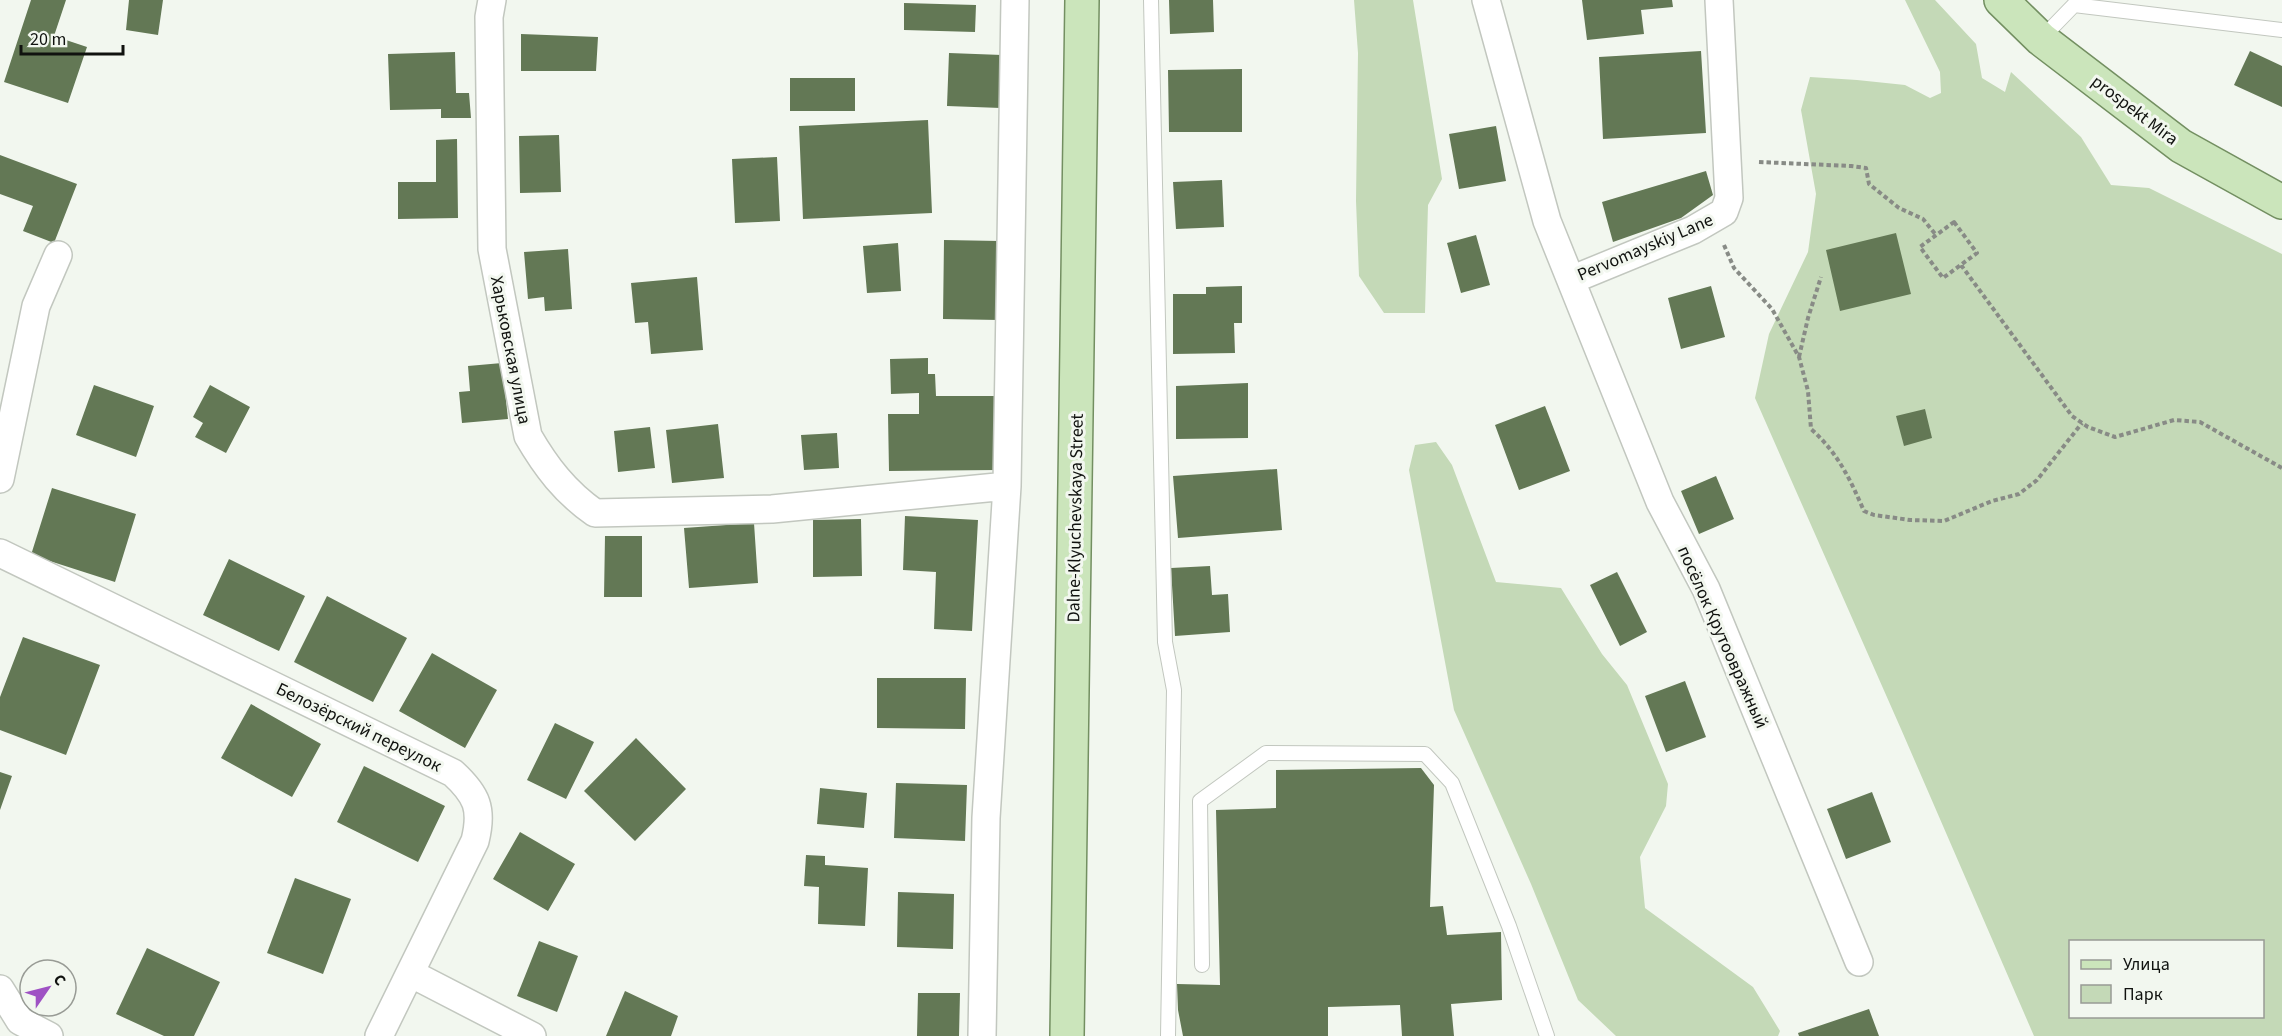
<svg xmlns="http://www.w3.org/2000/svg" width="2282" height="1036" font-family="'Source Sans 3',sans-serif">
<rect width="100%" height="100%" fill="#f2f7ef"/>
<path fill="#c4d9b7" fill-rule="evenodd" d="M 1354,0 L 1413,0 L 1442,179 L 1428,205 L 1425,313 L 1384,313 L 1359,276 L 1356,201 L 1358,53 Z
M 1905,0 L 1935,0 L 1976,44 L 1982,78 L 2005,92 L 2011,72 L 2081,137 L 2111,185 L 2149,188 L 2282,254 L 2282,1036 L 2034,1036 L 1901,729 L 1755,398 L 1769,334 L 1808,252 L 1816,194 L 1801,110 L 1810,77 L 1857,80 L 1905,85 L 1930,98 L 1941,93 L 1940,72 ZM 2070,942 L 2262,942 L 2262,1016 L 2070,1016 Z
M 1436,442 L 1452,465 L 1496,582 L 1561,588 L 1602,654 L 1627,685 L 1668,784 L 1666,806 L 1640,857 L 1645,908 L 1753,987 L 1780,1031 L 1778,1036 L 1616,1036 L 1578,1000 L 1531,884 L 1454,710 L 1409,470 L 1415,445 Z"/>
<path fill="#637855" d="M 31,0 L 66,0 L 54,36 L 87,47 L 68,103 L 4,82 Z
M 129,0 L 163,0 L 158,35 L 126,30 Z
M 1169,0 L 1213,0 L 1214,32 L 1170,34 Z
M 1582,0 L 1672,0 L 1673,7 L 1641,10 L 1644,34 L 1587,40 Z
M 904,3 L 976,5 L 975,32 L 904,30 Z
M 521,34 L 598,37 L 596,71 L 521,71 Z
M 1701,51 L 1706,133 L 1603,139 L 1599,57 Z
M 2250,51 L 2282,66 L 2282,107 L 2234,85 Z
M 455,52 L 456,93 L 469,93 L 471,118 L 441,118 L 441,109 L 390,110 L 388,54 Z
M 949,53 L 1002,55 L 1001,108 L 947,106 Z
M 1242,69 L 1242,132 L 1169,132 L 1168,70 Z
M 790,78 L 855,78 L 855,111 L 790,111 Z
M 928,120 L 932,213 L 803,219 L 799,126 Z
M 1496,126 L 1506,181 L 1459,189 L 1449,134 Z
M 559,135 L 561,192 L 520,193 L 519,136 Z
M 457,139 L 458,218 L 398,219 L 398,182 L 436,182 L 436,140 Z
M 0,155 L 77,184 L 54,243 L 23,231 L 33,206 L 0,194 Z
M 777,157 L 780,221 L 735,223 L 732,159 Z
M 1706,171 L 1713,195 L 1681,218 L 1613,242 L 1602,202 Z
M 1222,180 L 1224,227 L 1176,229 L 1173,182 Z
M 1896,233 L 1911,294 L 1840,311 L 1826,250 Z
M 1476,235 L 1490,285 L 1461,293 L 1447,243 Z
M 944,240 L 999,241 L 999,320 L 943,319 Z
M 898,243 L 901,291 L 867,293 L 863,246 Z
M 568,249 L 572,309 L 545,311 L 544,297 L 528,299 L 524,252 Z
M 697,277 L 703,350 L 651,354 L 648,322 L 635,323 L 631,283 Z
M 1242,286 L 1242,323 L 1234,323 L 1235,353 L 1173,354 L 1173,294 L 1206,294 L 1206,287 Z
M 1711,286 L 1725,337 L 1681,349 L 1668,298 Z
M 928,358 L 928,374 L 935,374 L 936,396 L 996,396 L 997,470 L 889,471 L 888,414 L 919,414 L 919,393 L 891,394 L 890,359 Z
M 502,363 L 508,419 L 462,423 L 459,392 L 470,391 L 468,366 Z
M 1248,383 L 1248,438 L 1176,439 L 1176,386 Z
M 94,385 L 154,406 L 136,457 L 76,435 Z
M 210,385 L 250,407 L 226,453 L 195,437 L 203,423 L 193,417 Z
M 1545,406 L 1570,471 L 1519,490 L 1495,425 Z
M 1925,409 L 1932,438 L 1904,446 L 1896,416 Z
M 718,424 L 724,478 L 672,483 L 666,430 Z
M 650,427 L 655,468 L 618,472 L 614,431 Z
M 837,433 L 839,468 L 804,470 L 801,435 Z
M 1277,469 L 1282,530 L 1178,538 L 1173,476 Z
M 1716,476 L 1734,519 L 1699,534 L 1681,491 Z
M 52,488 L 136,514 L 115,582 L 31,555 Z
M 905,516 L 978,520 L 972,631 L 934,629 L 936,572 L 903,570 Z
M 861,519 L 862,576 L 813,577 L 813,520 Z
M 754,523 L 758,583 L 689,588 L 684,528 Z
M 605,536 L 642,536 L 642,597 L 604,597 Z
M 229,559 L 305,596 L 279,651 L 203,615 Z
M 1210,566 L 1212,595 L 1228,594 L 1230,632 L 1175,636 L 1171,568 Z
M 1617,572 L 1647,632 L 1620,646 L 1590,585 Z
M 327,596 L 407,638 L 373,702 L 294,662 Z
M 23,637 L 100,665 L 66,755 L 0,730 L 0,697 Z
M 432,653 L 497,690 L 465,748 L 399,711 Z
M 877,678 L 966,678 L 965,729 L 877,728 Z
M 1685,681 L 1706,737 L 1666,752 L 1645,696 Z
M 251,704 L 321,744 L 292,797 L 221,758 Z
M 555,723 L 594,742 L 566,799 L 527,780 Z
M 636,738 L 686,789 L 635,841 L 584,791 Z
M 364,766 L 445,806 L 418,862 L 337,822 Z
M 1421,768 L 1434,785 L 1430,907 L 1443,906 L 1447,935 L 1501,932 L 1502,1000 L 1451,1004 L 1454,1036 L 1402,1036 L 1400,1005 L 1328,1007 L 1328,1036 L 1183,1036 L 1178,1010 L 1177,984 L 1220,985 L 1216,810 L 1276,808 L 1276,770 Z
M 0,772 L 12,776 L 0,810 Z
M 896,783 L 967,785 L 965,841 L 894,838 Z
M 820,788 L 867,793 L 864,828 L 817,824 Z
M 1872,792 L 1891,842 L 1846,859 L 1827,809 Z
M 520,832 L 575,864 L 548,911 L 493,879 Z
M 806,855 L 825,856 L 825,865 L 868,868 L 865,926 L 818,924 L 819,887 L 804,886 Z
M 295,878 L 351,899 L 323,974 L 267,953 Z
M 898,892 L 954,894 L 953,949 L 897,947 Z
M 539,941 L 578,956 L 557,1012 L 517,996 Z
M 147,948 L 220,982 L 194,1036 L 164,1036 L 116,1014 Z
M 625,991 L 678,1016 L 671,1036 L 606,1036 Z
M 918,993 L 960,993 L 959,1036 L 917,1036 Z
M 1869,1009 L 1879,1036 L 1799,1036 L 1798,1033 Z"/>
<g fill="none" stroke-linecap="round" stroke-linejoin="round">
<g stroke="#c2c7bf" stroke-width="16">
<path id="lane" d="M 1151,0 L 1165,642 L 1174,690 L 1168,1036
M 2041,39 L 2074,5 L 2282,30
M 1202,965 L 1200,801 L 1266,753 L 1425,754 L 1452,783 L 1509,926 L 1547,1036"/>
</g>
<g stroke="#c2c7bf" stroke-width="30">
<path id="street" d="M 492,0 L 489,17 L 492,249 L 528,436 C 546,467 565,492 595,513 L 772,509 L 1007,486
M 1486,0 L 1547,221 L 1660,502 L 1706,589 L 1859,962
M 1571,280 L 1693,230 L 1724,212 L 1729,198 L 1719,0
M 0,479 L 36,306 L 58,255
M 0,553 L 453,773 C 477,795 483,809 475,841 L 379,1036
M 410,973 L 532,1036
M 0,989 L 20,1021 L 49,1036
M 982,1036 L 986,818 L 1007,486 L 1015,0"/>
</g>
<g stroke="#738f61" stroke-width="36">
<path id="primary" d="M 2001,0 L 2041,39 L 2181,146 L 2282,202
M 1067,1036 L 1082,0"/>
</g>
<path stroke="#888b86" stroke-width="4" stroke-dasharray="4.5 3" stroke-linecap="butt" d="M 1759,162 L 1851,166 L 1866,168 L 1869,184 L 1899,208 L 1923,219 L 1936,235
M 1954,222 L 1977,253 L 1943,278 L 1920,247 Z
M 1724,245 L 1734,268 L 1772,309 L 1799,357 L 1808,391 L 1811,429 C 1838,453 1850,479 1864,511 L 1874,515 L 1910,520 L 1944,521 L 1992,501 L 2019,494 L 2037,480 L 2082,423
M 1961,265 L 2072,416 L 2088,427 L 2115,437 L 2174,420 L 2200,422 L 2282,468
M 1799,357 L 1808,318 L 1821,277"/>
<use href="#lane" stroke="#fff" stroke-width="14"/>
<use href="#street" stroke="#fff" stroke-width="27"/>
<use href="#primary" stroke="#cbe5bb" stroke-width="33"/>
</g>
<g text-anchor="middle" stroke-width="6" stroke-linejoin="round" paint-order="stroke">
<g font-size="18" fill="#10120f" stroke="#f2f7ef">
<text transform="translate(2135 110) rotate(37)" y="6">prospekt Mira</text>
<text transform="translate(1645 247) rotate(-23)" y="6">Pervomayskiy Lane</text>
<text transform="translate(511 350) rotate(79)" y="6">Харьковская улица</text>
<text transform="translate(1075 518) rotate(-89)" y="6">Dalne-Klyuchevskaya Street</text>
<text transform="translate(1723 637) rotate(66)" y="6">посёлок Крутоовражный</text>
<text transform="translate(359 727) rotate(26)" y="6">Белозёрский переулок</text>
</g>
</g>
<rect x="2069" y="940" width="195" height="78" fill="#f2f7ef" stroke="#989b95" stroke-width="1.5"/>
<rect x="2081" y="960" width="30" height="9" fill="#cbe5bb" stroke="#989b95" stroke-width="1.5"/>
<text x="2123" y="970" font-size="18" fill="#10120f">Улица</text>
<rect x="2081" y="985" width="30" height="18" fill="#c4d9b7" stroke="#989b95" stroke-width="1.5"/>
<text x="2123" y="1000" font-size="18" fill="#10120f">Парк</text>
<g transform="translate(48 988) rotate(55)"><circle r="28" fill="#f2f7ef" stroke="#989b95" stroke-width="1.5"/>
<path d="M0-4.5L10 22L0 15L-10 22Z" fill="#9f52c4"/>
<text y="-9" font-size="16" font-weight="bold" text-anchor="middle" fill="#10120f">С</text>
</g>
<path d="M21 45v9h102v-9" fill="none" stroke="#10120f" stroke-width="3"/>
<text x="30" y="45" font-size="18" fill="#10120f" stroke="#f2f7ef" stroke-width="4.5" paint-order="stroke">20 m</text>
</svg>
